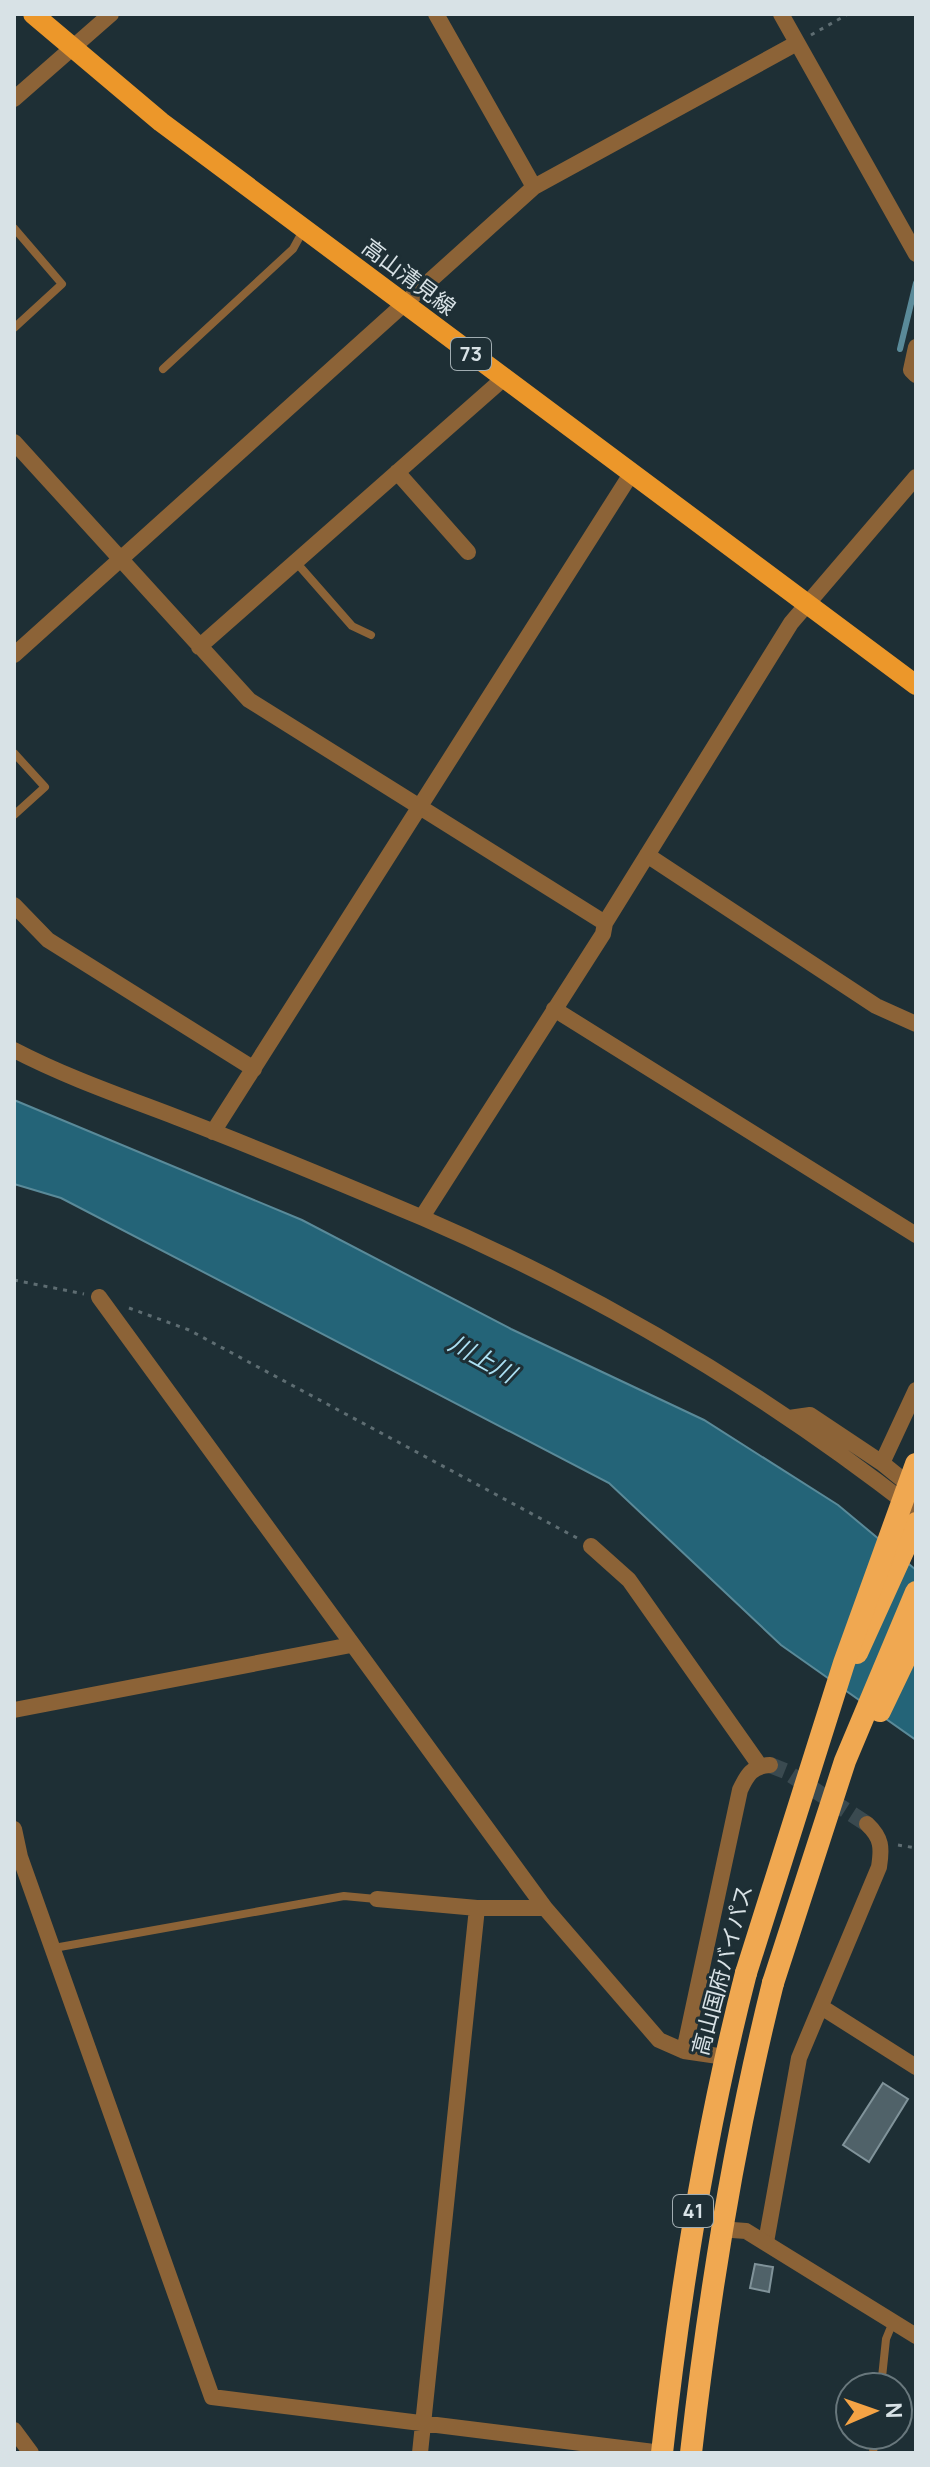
<svg xmlns="http://www.w3.org/2000/svg" width="930" height="2467" font-family="Manrope,'Noto Sans JP',sans-serif">
<rect width="100%" height="100%" fill="#1e2f35"/>
<path fill="#246478" stroke="#5a8a99" stroke-width="2" d="M 14,1100 L 302,1220 L 511,1329 L 704,1420 L 838,1505 L 916,1570 L 916,1740 L 781,1645 L 609,1483 L 61,1198 L 14,1184 Z"/>
<g fill="none" stroke-linecap="round" stroke-linejoin="round">
<path stroke="#5a8a99" stroke-width="6" d="M 900,349 L 916,283"/>
</g>
<path fill="#506269" stroke="#80939a" stroke-width="2" d="M 883,2083 L 908,2099 L 869,2162 L 843,2145 Z
M 755,2264 L 773,2267 L 769,2292 L 750,2288 Z"/>
<g fill="none" stroke-linecap="round" stroke-linejoin="round">
<path stroke="#3a4a50" stroke-width="16" stroke-dasharray="16 8" stroke-linecap="butt" d="M 770,1765 L 785,1771 L 867,1824"/>
<path stroke="#5e6d72" stroke-width="3" stroke-dasharray="4 6" stroke-linecap="butt" d="M 811,35 L 848,14
M 14,1280 L 84,1294
M 129,1308 L 189,1330 L 577,1538
M 898,1845 L 916,1848"/>
<path stroke="#8c6337" stroke-width="8" d="M 14,228 L 62,284 L 14,328
M 163,369 L 293,249 L 304,229
M 295,561 L 352,626 L 371,635
M 14,753 L 45,787 L 14,815
M 54,1948 L 344,1896 L 376,1899
M 881,2387 L 886,2339 L 893,2322
M 873,2453 L 875,2435"/>
<path stroke="#8c6337" stroke-width="16" d="M 436,14 L 534,187
M 781,14 L 916,254
M 14,99 L 111,14
M 916,347 L 911,370 L 916,375
M 14,442 L 249,700 L 605,923
M 397,472 L 468,552
M 199,647 L 503,379
M 14,655 L 534,187 L 797,43
M 647,855 L 876,1006 L 916,1024
M 14,905 L 48,940 L 254,1069
M 554,1009 L 916,1235
M 14,1050 C 66,1077 121,1096 176,1117 C 259,1149 341,1183 423,1218 C 599,1294 765,1393 916,1511
M 213,1132 L 631,474
M 422,1217 L 603,934 L 605,923 L 791,623 L 916,477
M 99,1297 L 545,1908 L 659,2040 L 684,2051 L 725,2057
M 789,1418 L 810,1415 L 882,1463
M 914,1489 L 882,1463 L 916,1390
M 591,1546 L 629,1580 L 760,1766
M 14,1710 L 351,1645
M 14,1829 L 20,1857 L 212,2397 L 662,2453
M 377,1899 L 477,1908 L 545,1908
M 823,2008 L 916,2067
M 684,2051 L 740,1790 C 747,1775 752,1766 770,1765
M 766,2242 L 799,2058 L 879,1867 C 882,1848 882,1838 867,1824
M 420,2453 L 477,1908"/>
<path stroke="#8c6337" stroke-width="16" d="M 719,2229 L 746,2231 L 916,2336
M 14,2430 L 31,2453"/>
<path stroke="#ec972a" stroke-width="20" d="M 33,14 L 161,122 L 916,685"/>
<path stroke="#f0a851" stroke-width="22" d="M 857,1653 L 916,1523
M 662,2453 C 680,2290 705,2132 746,1973
M 691,2453 C 709,2294 734,2139 773,1983"/>
<path stroke="#f0a851" stroke-width="22" d="M 880,1711 L 916,1636
M 746,1973 L 844,1663 L 916,1464
M 773,1983 L 845,1761 L 916,1592"/>
</g>
<g text-anchor="middle" stroke-width="6" stroke-linejoin="round" paint-order="stroke">
<g fill="#1e2f35" stroke="#a0acb1" stroke-width="2">
<rect x="451" y="338" width="40" height="32" rx="6"/>
<rect x="673" y="2195" width="40" height="32" rx="6"/>
</g>
<g font-size="20" font-weight="bold" fill="#d8e2e6">
<text x="471" y="361">73</text>
<text x="693" y="2218">41</text>
</g>
<g font-size="22" fill="#d8e2e6" stroke="#1e2f35">
<text transform="translate(409 277) rotate(37)" y="8">高山清見線</text>
<text transform="translate(722 1970) rotate(-75)" y="8">高山国府バイパス</text>
</g>
<g font-size="24" font-style="italic" fill="#abdff2" stroke="#1e2f35">
<text transform="translate(482 1359) rotate(29)" y="8">川上川</text>
</g>
</g>
<rect width="930" height="2467" fill="none" stroke="#d8e2e6" stroke-width="32"/>
<g transform="translate(874 2411) rotate(88)"><circle r="38" fill="#1e2f35" stroke="#68777c" stroke-width="2"/>
<path d="M0-6L14 30L0 20L-14 30Z" fill="#f4a345"/>
<text y="-12" font-size="22" font-weight="bold" text-anchor="middle" fill="#d8e2e6">N</text>
</g>
</svg>
